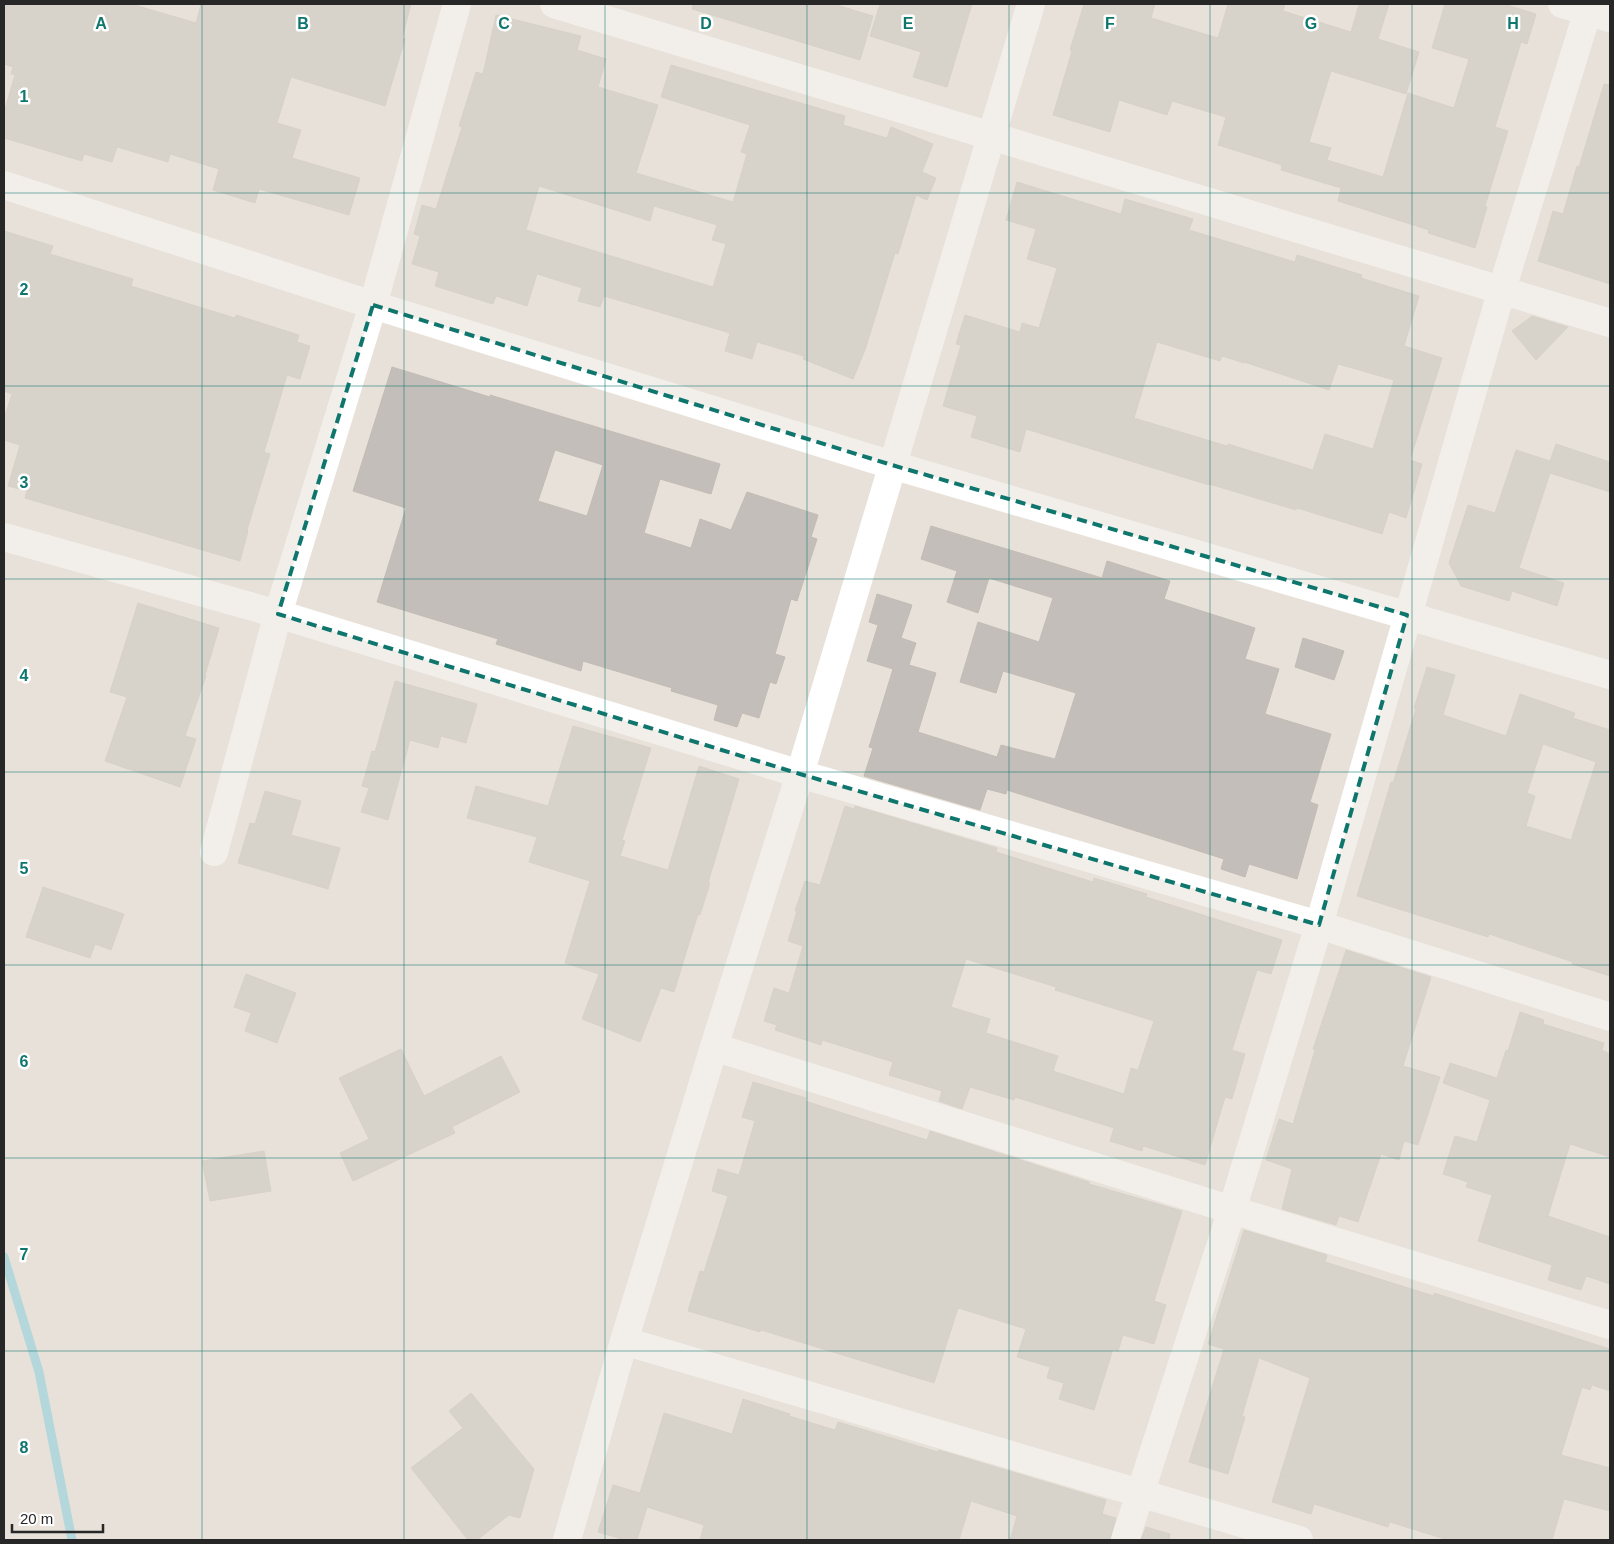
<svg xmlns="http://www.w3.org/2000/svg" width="1614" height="1544" font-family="Helvetica,sans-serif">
<rect width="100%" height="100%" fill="#e8e1d9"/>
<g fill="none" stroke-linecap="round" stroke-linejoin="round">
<path stroke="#76cbe0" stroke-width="9" d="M 4,1257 L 39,1372 L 72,1540"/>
</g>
<path fill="#c3beb9" stroke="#c3bcb4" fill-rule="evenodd" d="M 4,4 L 131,4 L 196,23 L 201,4 L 411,4 L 402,38 L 405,39 L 385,106 L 291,77 L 277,123 L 301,130 L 292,158 L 360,178 L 349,215 L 259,189 L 255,203 L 213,190 L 219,169 L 170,154 L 168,162 L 117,147 L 112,162 L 84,154 L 82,161 L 4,138 L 4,112 L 15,75 L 11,74 L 13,67 L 4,64 Z
M 693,4 L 833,4 L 873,16 L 860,60 L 692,9 Z
M 880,4 L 972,4 L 947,87 L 913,77 L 921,52 L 870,36 Z
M 1084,4 L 1155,4 L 1151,18 L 1218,38 L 1228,4 L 1285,4 L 1283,11 L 1351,32 L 1359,4 L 1389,4 L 1378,39 L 1419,52 L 1406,94 L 1331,71 L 1309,142 L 1331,148 L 1327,160 L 1383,177 L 1408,93 L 1454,108 L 1469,59 L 1432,48 L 1445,4 L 1504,4 L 1536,14 L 1527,44 L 1521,42 L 1495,127 L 1508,131 L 1485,206 L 1487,207 L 1475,248 L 1428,233 L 1429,230 L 1338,201 L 1341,188 L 1281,170 L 1282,165 L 1218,145 L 1226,117 L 1172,101 L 1167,115 L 1119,100 L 1110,132 L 1053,115 L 1072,51 L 1070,50 Z
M 496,15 L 581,36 L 577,50 L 606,59 L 598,87 L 658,105 L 636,173 L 733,202 L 747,154 L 741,152 L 750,125 L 661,97 L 671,65 L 845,116 L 843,125 L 887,138 L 891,127 L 933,144 L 922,172 L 936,178 L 927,200 L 916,195 L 898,254 L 895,253 L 865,350 L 853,379 L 803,359 L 804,356 L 757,342 L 752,359 L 725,351 L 730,333 L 604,296 L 600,307 L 578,301 L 582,288 L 537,274 L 527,306 L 496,296 L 493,304 L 435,286 L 439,272 L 412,264 L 420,236 L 414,234 L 422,205 L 436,209 L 462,127 L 459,126 L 476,72 L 483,74 ZM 539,186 L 650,221 L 654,206 L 717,225 L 712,240 L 726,244 L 713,287 L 526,230 Z
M 1604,84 L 1610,85 L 1610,284 L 1538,261 L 1553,211 L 1563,214 L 1577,166 L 1579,167 Z
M 1017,182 L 1121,214 L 1125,199 L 1193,219 L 1189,230 L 1295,262 L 1297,255 L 1362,275 L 1361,278 L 1419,296 L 1404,346 L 1442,358 L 1410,460 L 1422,464 L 1406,518 L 1389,512 L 1382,534 L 1297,508 L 1296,510 L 1209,484 L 1209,485 L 1026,429 L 1020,452 L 971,437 L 977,416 L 943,406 L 961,345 L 956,344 L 965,315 L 1020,332 L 1022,323 L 1039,328 L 1057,268 L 1027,259 L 1036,229 L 1006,220 ZM 1157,342 L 1220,361 L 1222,356 L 1244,363 L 1244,362 L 1329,390 L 1338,364 L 1394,380 L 1373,449 L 1325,434 L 1313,470 L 1228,444 L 1227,446 L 1134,418 Z
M 4,231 L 53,246 L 50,254 L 133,279 L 131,286 L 235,318 L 236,315 L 299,335 L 297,342 L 310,346 L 300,379 L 287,375 L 264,452 L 270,454 L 247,530 L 248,531 L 240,561 L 25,498 L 27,491 L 8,486 L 20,445 L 4,440 L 4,419 L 12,394 L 4,391 Z
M 1532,316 L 1568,327 L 1536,360 L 1512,331 Z
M 392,367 L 490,397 L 490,395 L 720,464 L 711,494 L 660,479 L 644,533 L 691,548 L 700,519 L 731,530 L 747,492 L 818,515 L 811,537 L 817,539 L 797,601 L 791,599 L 775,654 L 785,657 L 776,684 L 770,682 L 759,718 L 742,713 L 737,727 L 714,720 L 718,705 L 671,691 L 672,688 L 583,661 L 581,671 L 496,644 L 498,639 L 377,602 L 406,508 L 353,491 ZM 555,450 L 603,465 L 587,516 L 538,501 Z
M 1556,444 L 1610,462 L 1610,492 L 1550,473 L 1519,568 L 1564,583 L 1557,606 L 1512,591 L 1509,601 L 1461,586 L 1449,563 L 1468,505 L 1495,513 L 1516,450 L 1550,461 Z
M 931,526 L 1102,578 L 1107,561 L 1170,581 L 1164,599 L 1255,628 L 1245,659 L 1279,669 L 1265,714 L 1331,734 L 1310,802 L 1318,805 L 1297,879 L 1249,864 L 1245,877 L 1221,869 L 1224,859 L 1007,790 L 1006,794 L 987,789 L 980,810 L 864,776 L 873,748 L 869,747 L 893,669 L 867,661 L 878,625 L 869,622 L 877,594 L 912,605 L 901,638 L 916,643 L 909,665 L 936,673 L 918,732 L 997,757 L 1001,745 L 1055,759 L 1076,693 L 1003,671 L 996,693 L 960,682 L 978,622 L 1039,642 L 1053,598 L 989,578 L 978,613 L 947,602 L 957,571 L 921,559 Z
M 138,603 L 219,628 L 205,675 L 206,676 L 185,736 L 196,739 L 180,787 L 105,761 L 127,697 L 110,692 Z
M 1303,638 L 1344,651 L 1334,680 L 1295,667 Z
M 1427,667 L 1455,675 L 1443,715 L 1506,736 L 1520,694 L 1575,713 L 1573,718 L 1610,730 L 1610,976 L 1572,964 L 1573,962 L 1489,934 L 1488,937 L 1357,896 L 1391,782 L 1393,783 L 1416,709 L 1414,708 ZM 1543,744 L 1596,762 L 1571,840 L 1526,826 L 1535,796 L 1527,793 Z
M 395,681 L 477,704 L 466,743 L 441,736 L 438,748 L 410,740 L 388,820 L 361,812 L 369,788 L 362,786 L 372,751 L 375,752 Z
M 573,726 L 651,748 L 622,840 L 625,841 L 620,856 L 668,870 L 699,766 L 739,779 L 708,883 L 710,883 L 700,915 L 698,914 L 674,992 L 661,988 L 640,1042 L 582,1019 L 599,974 L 565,963 L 590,881 L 529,862 L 537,837 L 467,818 L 476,786 L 548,806 Z
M 265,791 L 301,801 L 291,835 L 340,848 L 328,889 L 238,863 L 250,823 L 255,824 Z
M 845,806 L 854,809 L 855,806 L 997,848 L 996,852 L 1093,882 L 1094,878 L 1147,894 L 1146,897 L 1282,940 L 1271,974 L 1257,970 L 1232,1050 L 1245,1054 L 1232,1099 L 1225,1097 L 1205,1165 L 1143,1146 L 1142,1151 L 1110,1141 L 1114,1128 L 1015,1097 L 1014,1100 L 970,1087 L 962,1109 L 939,1101 L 942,1091 L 889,1075 L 893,1062 L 822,1040 L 821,1045 L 775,1030 L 777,1025 L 764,1021 L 774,988 L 789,993 L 803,946 L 788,941 L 797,911 L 795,911 L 805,881 L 820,885 ZM 966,959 L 1056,987 L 1055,990 L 1154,1021 L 1138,1070 L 1131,1068 L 1124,1094 L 1053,1071 L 1058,1056 L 986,1033 L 990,1019 L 951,1007 Z
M 43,887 L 124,914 L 111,950 L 95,944 L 90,958 L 26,937 Z
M 1346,950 L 1431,977 L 1403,1066 L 1440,1077 L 1418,1145 L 1404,1141 L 1399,1160 L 1381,1154 L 1358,1222 L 1339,1216 L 1336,1225 L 1282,1209 L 1292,1169 L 1266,1160 L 1279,1119 L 1293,1124 L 1315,1050 L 1313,1049 Z
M 246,974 L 296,993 L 277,1043 L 245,1031 L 251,1013 L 234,1007 Z
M 1520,1012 L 1544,1020 L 1543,1024 L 1604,1043 L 1602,1050 L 1610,1054 L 1610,1157 L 1570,1144 L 1548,1216 L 1610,1237 L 1610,1284 L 1586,1276 L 1581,1290 L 1548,1280 L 1552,1265 L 1478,1241 L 1492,1195 L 1466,1187 L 1468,1182 L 1443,1174 L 1455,1136 L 1477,1142 L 1490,1100 L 1443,1083 L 1450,1063 L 1497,1078 L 1506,1050 L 1508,1051 Z
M 401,1049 L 424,1096 L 501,1056 L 520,1092 L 452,1127 L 455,1133 L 353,1181 L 340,1153 L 369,1139 L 339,1078 Z
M 753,1082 L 806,1098 L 805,1101 L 927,1140 L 930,1131 L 1089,1182 L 1089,1184 L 1182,1211 L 1154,1301 L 1166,1305 L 1154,1344 L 1123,1335 L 1118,1351 L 1113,1349 L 1094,1410 L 1059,1399 L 1064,1383 L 1047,1378 L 1050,1367 L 1017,1357 L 1026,1329 L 958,1308 L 934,1383 L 761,1330 L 760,1332 L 688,1311 L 700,1271 L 704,1272 L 728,1196 L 712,1191 L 718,1169 L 739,1175 L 755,1121 L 742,1117 Z
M 264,1151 L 271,1191 L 210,1201 L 202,1161 Z
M 1244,1230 L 1327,1255 L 1325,1262 L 1434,1296 L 1434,1293 L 1610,1349 L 1610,1391 L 1592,1385 L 1590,1390 L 1582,1387 L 1561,1455 L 1610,1468 L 1610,1511 L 1564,1499 L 1552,1540 L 1448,1540 L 1390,1522 L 1388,1527 L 1314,1504 L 1311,1514 L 1272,1502 L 1310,1378 L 1259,1358 L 1242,1416 L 1245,1417 L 1228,1474 L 1189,1462 L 1224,1349 L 1208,1344 Z
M 471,1393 L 534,1469 L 520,1518 L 509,1515 L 477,1540 L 468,1540 L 411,1468 L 463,1428 L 449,1411 Z
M 743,1399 L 790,1414 L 789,1416 L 835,1430 L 838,1422 L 938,1452 L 939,1450 L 1106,1500 L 1102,1514 L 1116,1518 L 1110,1540 L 1010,1540 L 1017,1516 L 971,1501 L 959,1540 L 700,1540 L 704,1525 L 647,1507 L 637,1540 L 625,1540 L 598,1532 L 613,1485 L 640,1493 L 664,1413 L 732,1434 Z
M 1146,1527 L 1170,1534 L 1169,1540 L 1141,1540 Z"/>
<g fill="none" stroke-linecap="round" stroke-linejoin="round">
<path stroke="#fff" stroke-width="28" d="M 554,4 L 1610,323
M 1562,4 L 1610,18
M 4,537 L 278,614 L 800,774 L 1319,925 L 1610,1017
M 214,852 L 278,614 L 373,305 L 457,4
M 714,1047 L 1232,1210 L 1610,1325
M 624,1341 L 1299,1540
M 1125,1540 L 1232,1210 L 1319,925 L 1502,289 L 1590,4"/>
<path stroke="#fff" stroke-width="28" d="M 4,185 L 373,305 L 892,465 L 1610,675
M 567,1540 L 624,1341 L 714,1047 L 800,774 L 1031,4"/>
</g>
<path d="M0 0H1614V1544H0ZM 373,305 L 892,465 L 1407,615 L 1319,925 L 800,774 L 278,614 Z" fill="#e8e1d9" fill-opacity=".55" fill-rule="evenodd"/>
<path fill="none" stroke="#0f766e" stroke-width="4" stroke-dasharray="10 6" stroke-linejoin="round" d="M 373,305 L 892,465 L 1407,615 L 1319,925 L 800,774 L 278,614 Z"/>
<path fill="none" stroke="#0f766e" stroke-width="1" stroke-opacity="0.55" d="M 202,4 L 202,1540M 404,4 L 404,1540M 605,4 L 605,1540M 807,4 L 807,1540M 1009,4 L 1009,1540M 1210,4 L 1210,1540M 1412,4 L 1412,1540M 4,193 L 1610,193M 4,386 L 1610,386M 4,579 L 1610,579M 4,772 L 1610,772M 4,965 L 1610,965M 4,1158 L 1610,1158M 4,1351 L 1610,1351"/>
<g font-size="16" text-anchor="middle" font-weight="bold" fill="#0f766e" stroke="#fff" stroke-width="5" stroke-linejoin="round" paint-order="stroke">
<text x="101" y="29">A</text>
<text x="303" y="29">B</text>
<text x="504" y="29">C</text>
<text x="706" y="29">D</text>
<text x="908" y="29">E</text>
<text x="1110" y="29">F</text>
<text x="1311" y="29">G</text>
<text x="1513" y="29">H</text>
<text x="24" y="102">1</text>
<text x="24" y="295">2</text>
<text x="24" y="488">3</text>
<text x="24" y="681">4</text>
<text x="24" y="874">5</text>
<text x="24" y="1067">6</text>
<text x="24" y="1260">7</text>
<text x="24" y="1453">8</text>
</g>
<rect width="1614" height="1544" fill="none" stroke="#272727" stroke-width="10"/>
<path d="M12 1524v8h91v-8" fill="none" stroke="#272727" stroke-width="2.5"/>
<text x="20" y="1524" font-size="15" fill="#272727" stroke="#ffffff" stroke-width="4" paint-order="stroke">20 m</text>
</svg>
